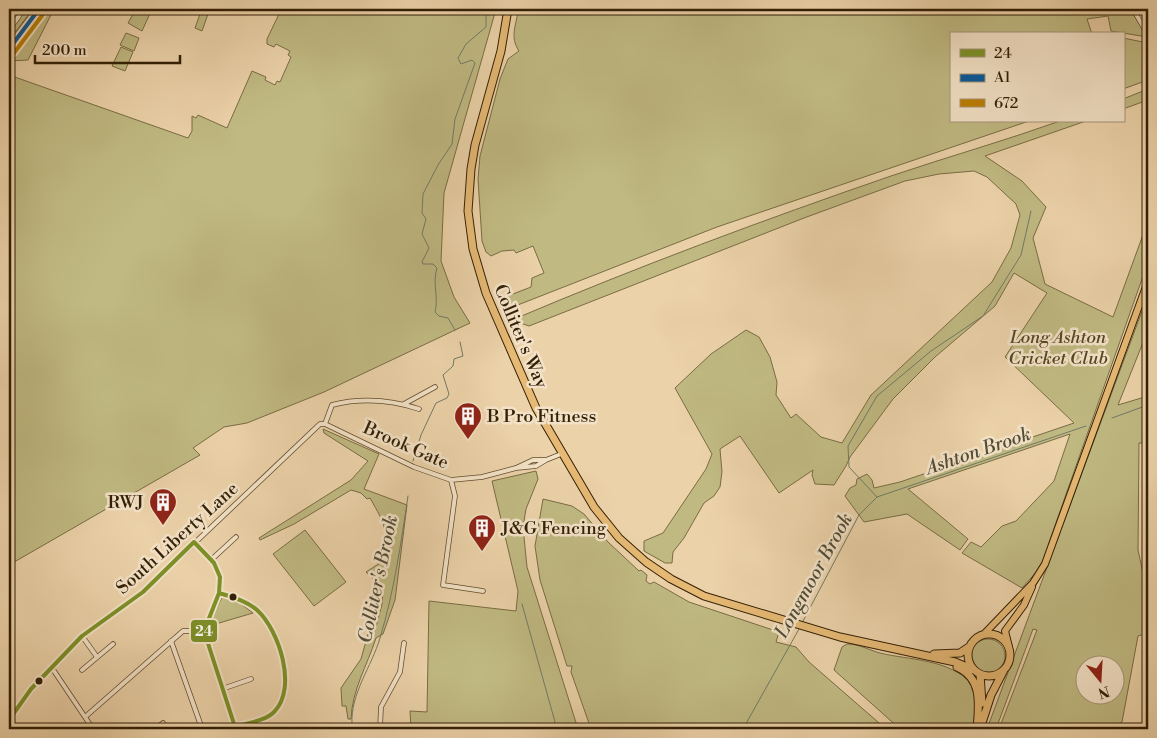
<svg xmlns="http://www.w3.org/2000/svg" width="1157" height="738" font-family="'Libre Bodoni',serif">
<rect width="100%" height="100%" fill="#ecd2a9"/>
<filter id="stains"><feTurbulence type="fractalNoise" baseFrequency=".004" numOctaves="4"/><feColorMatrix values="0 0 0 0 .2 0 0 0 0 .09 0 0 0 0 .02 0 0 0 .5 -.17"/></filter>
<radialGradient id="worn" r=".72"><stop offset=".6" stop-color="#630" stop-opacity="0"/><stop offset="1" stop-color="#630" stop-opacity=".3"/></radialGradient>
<path fill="#c0b982" stroke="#796c44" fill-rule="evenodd" d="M 25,9 L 33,9 L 9,40 L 9,32 Z
M 45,9 L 54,9 L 28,60 L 9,61 L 9,54 Z
M 136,9 L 152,9 L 142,31 L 128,23 Z
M 189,9 L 195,9 L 208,14 L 202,31 L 195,28 L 200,14 Z
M 275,9 L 496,9 L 444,193 L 441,261 L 454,297 L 470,323 L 324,392 L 247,423 L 224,427 L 193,448 L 200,455 L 9,565 L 9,75 L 188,138 L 192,131 L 192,116 L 196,118 L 198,115 L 227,128 L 252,71 L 266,77 L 265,80 L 275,85 L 277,81 L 280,82 L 291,57 L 288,55 L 290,51 L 276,44 L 274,47 L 267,44 L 267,39 L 280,12 Z
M 518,9 L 1123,9 L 1125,13 L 1132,12 L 1147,37 L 1111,31 L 1108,16 L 1087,19 L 1092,34 L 951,34 L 951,121 L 1029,121 L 717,227 L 505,310 L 500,299 L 531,287 L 532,278 L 544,273 L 533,246 L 516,253 L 514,250 L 502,251 L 491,256 L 486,252 L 482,241 L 478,179 L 480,156 L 500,79 L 508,59 L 519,51 C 509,36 517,25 518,9 Z
M 126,33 L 139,38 L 134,51 L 120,45 Z
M 1123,38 L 1148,43 L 1148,80 L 1123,89 Z
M 121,47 L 133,52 L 125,71 L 112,66 Z
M 1148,89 L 1148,100 L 1123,109 L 1123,99 Z
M 1060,121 L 1086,121 L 985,156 L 1022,181 L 1046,207 L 1033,238 L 1045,284 L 1113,317 L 1148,221 L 1148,262 L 1040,568 L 1022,588 L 962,553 L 971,542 L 981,547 L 1002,526 L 1016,521 L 1054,481 L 1070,434 L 908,489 L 968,539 L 960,550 L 907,514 L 864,522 L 845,496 L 850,488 L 856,485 L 857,479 L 867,474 L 872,480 L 874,488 L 900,482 L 1074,423 L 1005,357 L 1047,293 L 1014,273 L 995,306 L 935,357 L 893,399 L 850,457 L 846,466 L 834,485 L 815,484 L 812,475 L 813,470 L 779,493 L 740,436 L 720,449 L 722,472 L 720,487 L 714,496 L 704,503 L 684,538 L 673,552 L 672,563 L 665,563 L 644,551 L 644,541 L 663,533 L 706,469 L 712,454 L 675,388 L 711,354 L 746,330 L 759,337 L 770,357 L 777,382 L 776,395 L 791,418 L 796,414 L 821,437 L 842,443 L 871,395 L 992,282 L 1011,248 L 1020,215 L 1016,204 L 987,177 L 974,171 L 939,174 L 905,181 L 804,218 L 529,326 L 512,320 C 637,267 763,220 891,176 C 947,157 1004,141 1060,121 Z
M 1148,295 L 1148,330 L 1118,405 L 1148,396 L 1148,443 L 1139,443 L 1138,550 L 1148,597 L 1148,633 L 1138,636 L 1122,722 L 1109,729 L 999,729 L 1037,630 L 1033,629 L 996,729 L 987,729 ZM 1084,666 L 1114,666 L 1114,696 L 1084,696 Z
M 323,429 L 379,454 L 364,489 L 407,505 L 395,600 L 383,634 L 376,638 C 367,666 352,690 351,719 L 348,719 L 346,706 L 342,706 L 341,688 L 361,659 L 368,634 L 375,631 L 382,604 L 383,588 L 366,572 L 383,561 C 388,530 386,526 370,498 L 367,499 L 361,493 L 351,490 L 294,524 L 260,540 L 259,538 L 351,480 L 368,461 L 324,433 Z
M 536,471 L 538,479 L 526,509 L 523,527 L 527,567 L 578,729 L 411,729 L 410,711 L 427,712 L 429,601 L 516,611 L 518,591 L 492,481 Z
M 543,499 L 572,506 L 584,514 L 608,542 L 639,571 L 641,570 L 647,575 L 646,581 L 650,584 L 654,582 L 689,602 L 779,632 L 776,642 L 796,647 L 809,662 L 886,729 L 591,729 L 571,672 L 572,666 L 567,666 L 540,580 L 535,546 Z
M 305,530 L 346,582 L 314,606 L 273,554 Z
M 222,597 L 241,604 L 253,613 L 209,626 Z
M971 656a17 17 0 1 1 34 0a17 17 0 1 1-34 0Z
M 847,644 C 859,644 869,650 880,653 C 908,660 951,659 971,684 C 980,695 975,716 974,729 L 900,729 L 834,670 L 842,647 Z"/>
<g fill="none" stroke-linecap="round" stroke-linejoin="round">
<path stroke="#707a68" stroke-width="1" d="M 455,330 L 448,318 L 439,316 L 435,312 C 439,297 432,283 437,268 L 433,264 L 423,264 L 422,262 L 429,248 L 422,234 L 426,219 L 422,213 L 423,194 L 438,165 L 452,144 L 455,119 L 475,63 L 472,60 L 461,64 L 458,58 L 466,44 L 486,27 L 486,15 L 480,9
M 1112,418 L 1148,405
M 413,461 L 421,435 L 436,403 L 447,398 L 449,394 L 443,375 L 453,366 L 454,359 L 463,356 L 460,342
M 877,497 L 1086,426
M 522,604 L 557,729
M 802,623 L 859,515 L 877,497 L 849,467 L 848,446 L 877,396 L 931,351 L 983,316 L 1021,255 L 1031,211
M 352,724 C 350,694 372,666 380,638 C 394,592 401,543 408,496
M 743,729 L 799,629"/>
<g stroke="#604c2e" stroke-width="5.5">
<path id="street" d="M 1133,9 L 1148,35
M 9,30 L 24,9
M 404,404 L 435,387
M 325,424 L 414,467 L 451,480 L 482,477 L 516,468 L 533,460 L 546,460 L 536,466 L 516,468
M 325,424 L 332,405 C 360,398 391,400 419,409
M 546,460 L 561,454
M 451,480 L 455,496 L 443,585 L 483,591
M 194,542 L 214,563 L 220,577 L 219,593 L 204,631 L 235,729
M 211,560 L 236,537
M 219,593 C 232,597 246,601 257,610 C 278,628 299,691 274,712 C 264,720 247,723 235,727
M 82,636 L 97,657
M 171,641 L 200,723
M 52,668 L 93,729
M 82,670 L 113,644
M 222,689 L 251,679
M 85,717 L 183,631 L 204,631
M 9,720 L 31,689 L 82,636 L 143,592 L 320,424 L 325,424
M 155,729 L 163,723
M 350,729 L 358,727 L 379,727
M 380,729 L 381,707 L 400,672 L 404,643"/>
</g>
<g stroke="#321f05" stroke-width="8">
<path id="primary" d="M 984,634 L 1033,583 L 1045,564 L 1148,281
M 1009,647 L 1005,631 L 1024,605 L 1032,587"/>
</g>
<g stroke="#321f05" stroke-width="9">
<path id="highway" d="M 508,9 L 501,51 L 475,145 L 471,169 L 468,211 L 473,249 L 486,293 L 536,408 L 594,507 L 619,538 L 646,562 L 671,579 L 704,596 L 840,637 L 955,662 L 974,670
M 9,49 L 39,9
M968 655a21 21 0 1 1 42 0a21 21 0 1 1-42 0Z
M 934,654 L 960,653 L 969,647
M 957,667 C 983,678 979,706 977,729
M 980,674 L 982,703
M 980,729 L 991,695 L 1003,672"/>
</g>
<use href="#street" stroke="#f3e2c7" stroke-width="4"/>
<use href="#primary" stroke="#e6b974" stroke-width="6"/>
<use href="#highway" stroke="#e6b974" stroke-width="7"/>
<g stroke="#f3e2c7" stroke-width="8">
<path id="bus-1" d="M 194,542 L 214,563 L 220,577 L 219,593 L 204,631 L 235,727
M 219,593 C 232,597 247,601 257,610 C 279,630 298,688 274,712 C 265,721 247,723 235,727
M 9,720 L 31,689 L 82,636 L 143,592 L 194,542"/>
</g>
<g stroke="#f3e2c7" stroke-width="8">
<path id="bus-2" d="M 9,49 L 39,9"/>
</g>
<g stroke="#f3e2c7" stroke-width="8">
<path id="bus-3" d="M 14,53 L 44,13"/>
</g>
<use href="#bus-1" stroke="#7d9127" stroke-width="4"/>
<use href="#bus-2" stroke="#07589b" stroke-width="4"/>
<use href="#bus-3" stroke="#bc7e02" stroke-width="4"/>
</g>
<defs>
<g id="building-pin" transform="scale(1.4375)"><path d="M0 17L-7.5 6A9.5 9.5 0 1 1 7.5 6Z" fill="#8f2418" stroke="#f3e2c7"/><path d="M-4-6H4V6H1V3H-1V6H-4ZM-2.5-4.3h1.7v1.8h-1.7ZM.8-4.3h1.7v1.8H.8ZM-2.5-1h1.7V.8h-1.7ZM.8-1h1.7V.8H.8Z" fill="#fff"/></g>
</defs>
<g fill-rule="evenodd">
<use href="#building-pin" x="468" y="416"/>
<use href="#building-pin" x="163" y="502"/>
<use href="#building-pin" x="482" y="528"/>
</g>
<g fill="#321f05" stroke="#f3e2c7" stroke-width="2">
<circle cx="233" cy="597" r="4.5"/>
<circle cx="39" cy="681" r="4.5"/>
</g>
<g text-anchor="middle" stroke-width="5" stroke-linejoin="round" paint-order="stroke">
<g font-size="18" fill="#321f05" stroke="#f3e2c7">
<text transform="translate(521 336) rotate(67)" y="6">Colliter's Way</text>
<text transform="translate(406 445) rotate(24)" y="6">Brook Gate</text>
<text transform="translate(177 538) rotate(-42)" y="6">South Liberty Lane</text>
</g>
<g font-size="18" font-style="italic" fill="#564624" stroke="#f3e2c7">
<text x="1058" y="343">Long Ashton<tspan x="1058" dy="21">Cricket Club</tspan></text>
</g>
<g font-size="18" fill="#321f05" stroke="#f3e2c7" text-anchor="start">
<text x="487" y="422">B Pro Fitness</text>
<text x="144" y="508" text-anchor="end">RWJ</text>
<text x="501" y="534">J&amp;G Fencing</text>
</g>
<g font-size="19" font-style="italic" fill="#514d37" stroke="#f3e2c7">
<text transform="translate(978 450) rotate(-19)" y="7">Ashton Brook</text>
<text transform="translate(813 575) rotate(-61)" y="7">Longmoor Brook</text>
<text transform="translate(377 579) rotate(-78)" y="7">Colliter's Brook</text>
</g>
</g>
<rect stroke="#f3e2c7" stroke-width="2" x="190" y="619" width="28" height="24" rx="5" fill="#7d9127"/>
<g font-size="14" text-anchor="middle" font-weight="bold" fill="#fff">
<text x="204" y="636">24</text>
</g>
<rect width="1157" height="738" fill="none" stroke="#ecd2a9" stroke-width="30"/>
<rect x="10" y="10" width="1137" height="718" fill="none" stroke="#321f05" stroke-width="2.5"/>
<rect x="15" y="15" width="1127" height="708" fill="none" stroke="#321f05"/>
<rect x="950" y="32" width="175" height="90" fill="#f3e2c7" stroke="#a69479"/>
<rect x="960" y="49" width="25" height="8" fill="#7d9127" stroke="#a69479"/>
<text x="994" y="58" font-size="15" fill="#321f05">24</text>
<rect x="960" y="74" width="25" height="8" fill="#07589b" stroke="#a69479"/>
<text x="994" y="82" font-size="15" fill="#321f05">A1</text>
<rect x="960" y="99" width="25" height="8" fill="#bc7e02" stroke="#a69479"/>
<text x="994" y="108" font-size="15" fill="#321f05">672</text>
<g transform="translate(1100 680) rotate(162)"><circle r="24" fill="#f3e2c7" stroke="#a69479"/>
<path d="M0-4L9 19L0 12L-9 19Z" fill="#8f2418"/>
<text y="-8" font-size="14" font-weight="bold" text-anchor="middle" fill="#321f05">N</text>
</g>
<path d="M35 55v8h145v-8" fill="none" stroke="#321f05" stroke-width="2.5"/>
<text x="42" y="55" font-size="15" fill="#321f05" stroke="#f3e2c7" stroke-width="4" paint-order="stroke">200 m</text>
<rect width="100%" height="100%" filter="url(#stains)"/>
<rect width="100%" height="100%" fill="url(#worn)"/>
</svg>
